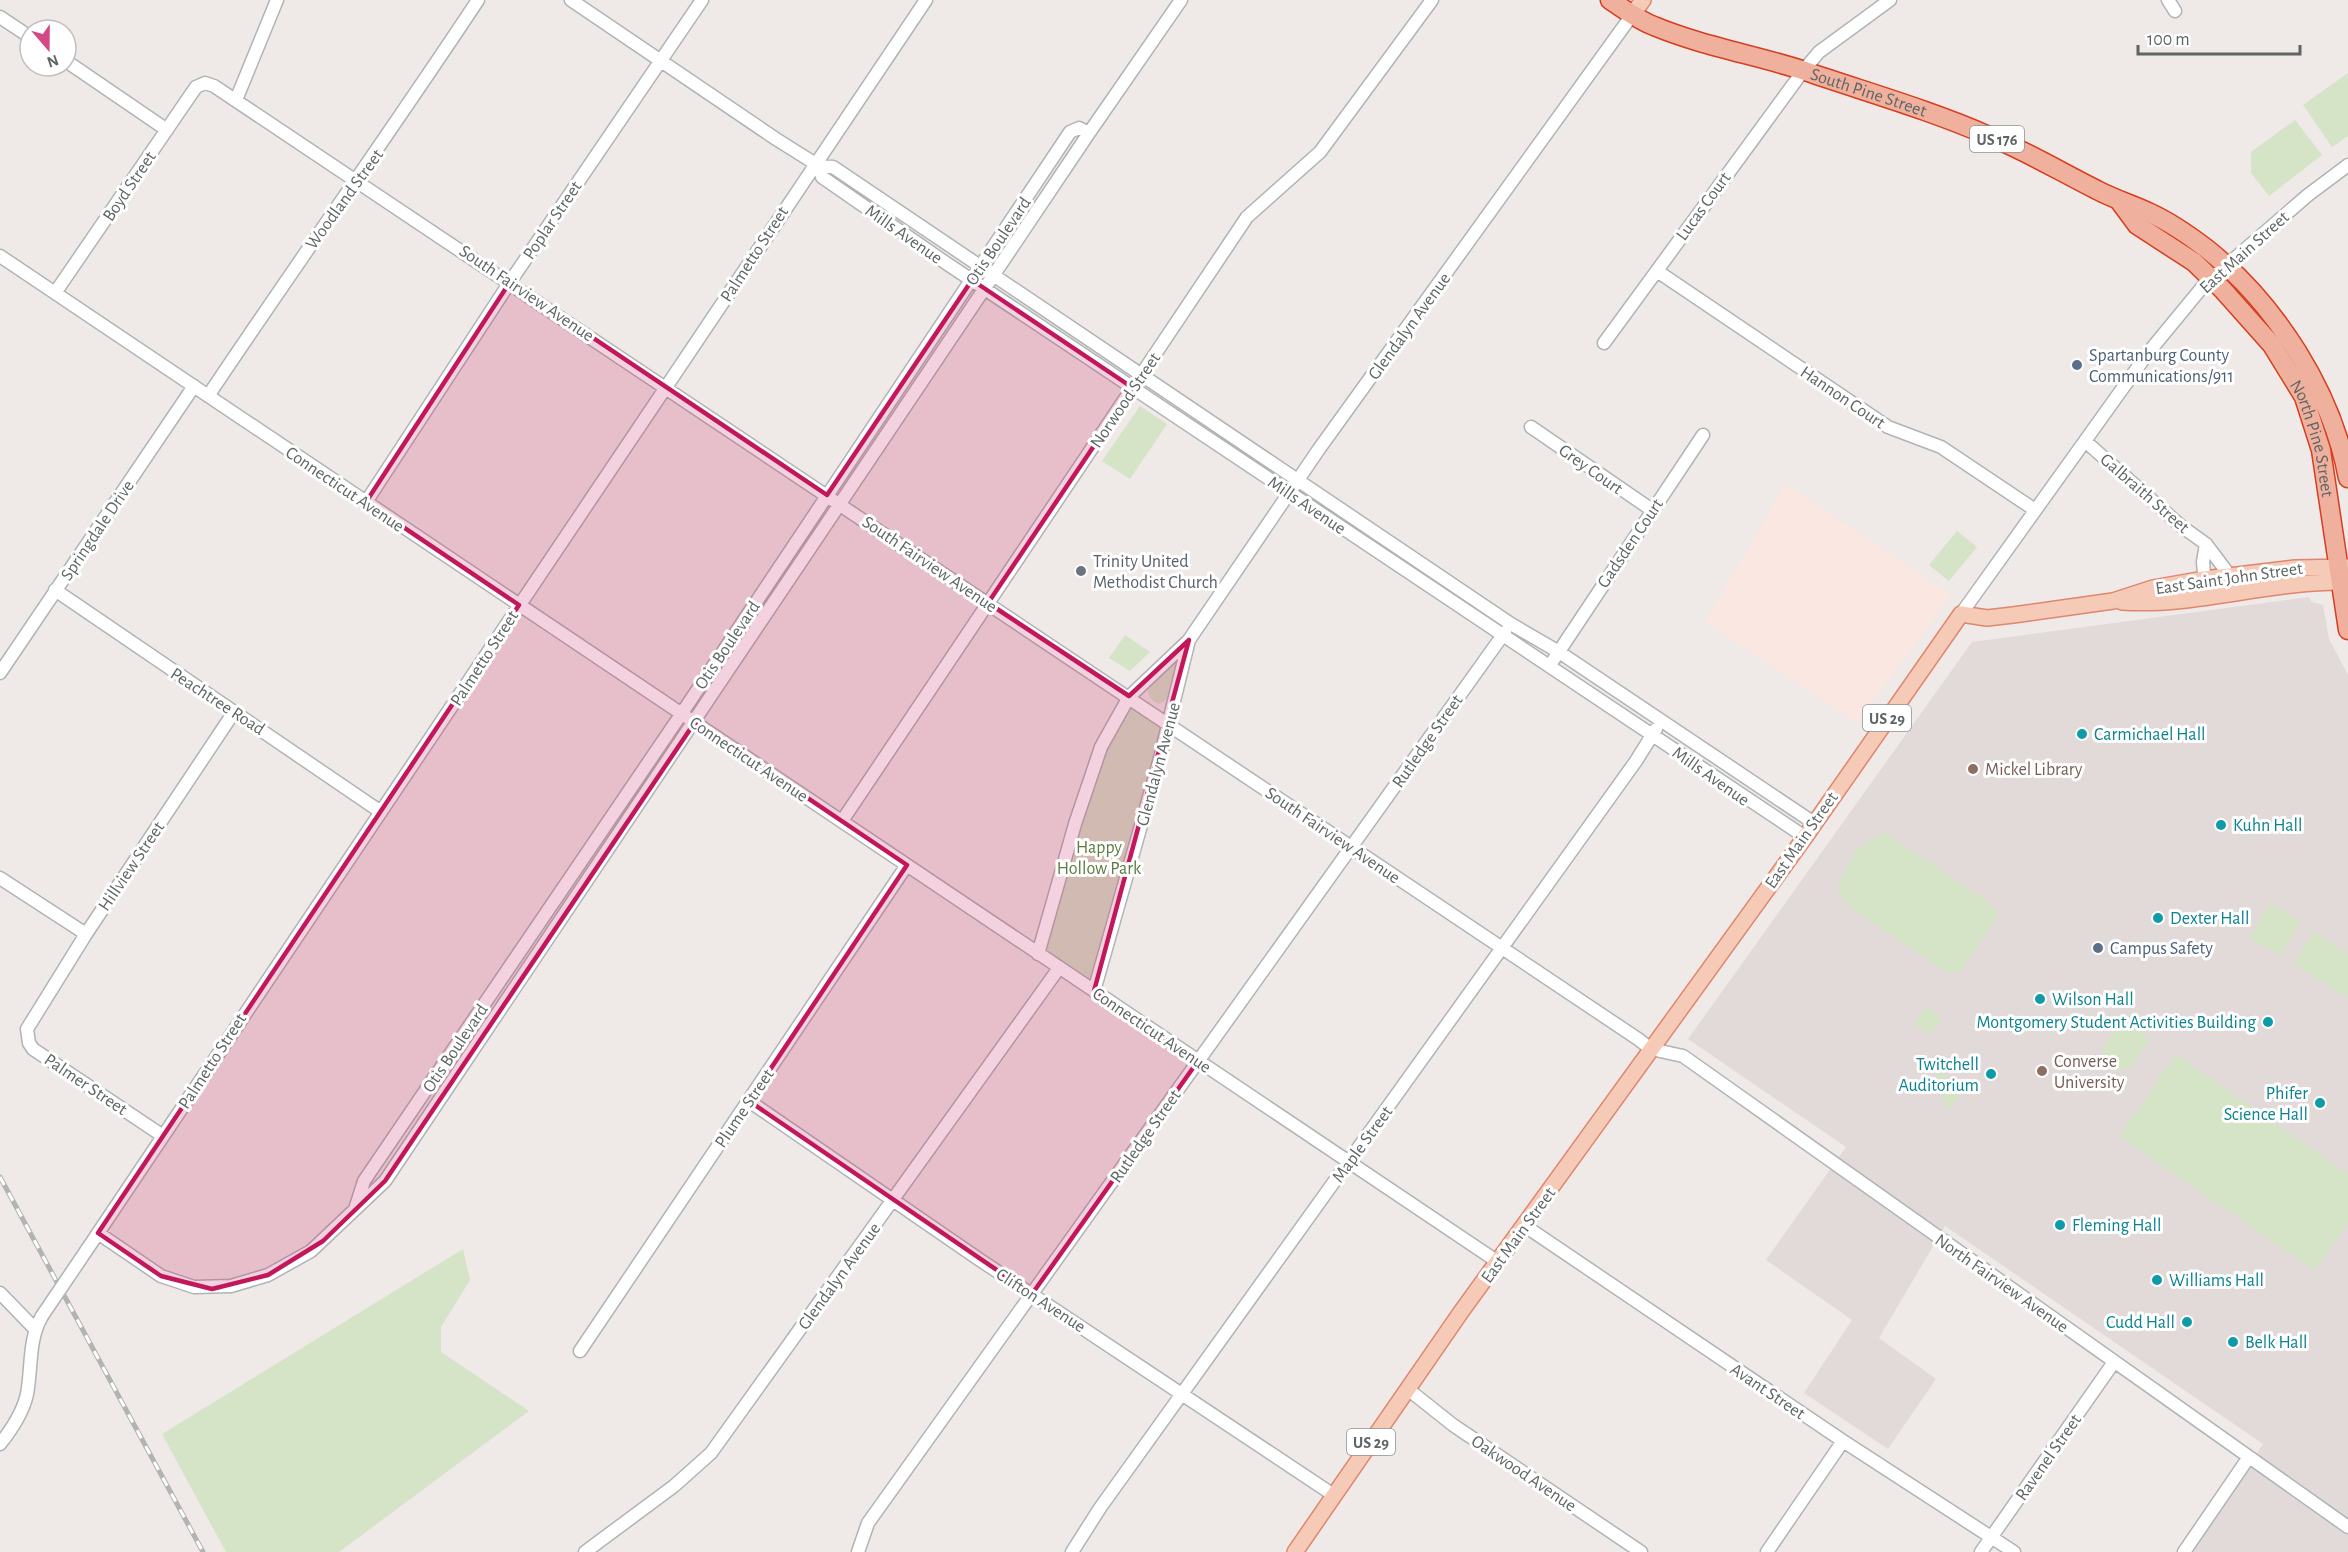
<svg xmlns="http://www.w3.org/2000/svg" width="2348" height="1552" font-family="'Alegreya Sans',sans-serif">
<rect width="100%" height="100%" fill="#efe9e7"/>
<path fill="#fae7e1" d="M 1786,484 L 1951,595 L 1857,723 L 1705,622 Z"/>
<path fill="#e1dad9" d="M 2309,597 L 2311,602 L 2323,605 L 2329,639 L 2348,675 L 2348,1552 L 2191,1552 L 2263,1444 L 1945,1226 L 1879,1338 L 1936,1379 L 1888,1449 L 1804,1393 L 1852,1320 L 1766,1260 L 1846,1147 L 1688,1039 L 1972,642 Z"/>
<path fill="#d5e3c7" d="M 2348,73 L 2348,136 L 2332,147 L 2303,105 Z
M 2295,120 L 2322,155 L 2269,196 L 2251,173 L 2251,152 Z
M 1140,406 L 1167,424 L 1130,479 L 1102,461 Z
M 1957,531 L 1977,547 L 1949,581 L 1929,565 Z
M 1125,635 L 1150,652 L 1130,671 L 1109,658 Z
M 1177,658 L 1180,659 C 1176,675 1177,699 1158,704 C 1132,690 1164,669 1177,658 Z
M 1129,697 L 1169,724 L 1094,991 L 1038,954 L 1075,824 Z
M 1885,833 L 1994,906 L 1997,918 L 1960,972 L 1947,973 L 1845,904 L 1838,889 C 1846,863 1858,841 1885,833 Z
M 2270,903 L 2301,922 L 2280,956 L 2249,937 Z
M 2314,931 L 2348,954 L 2348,995 L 2346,998 L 2293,963 Z
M 1925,1006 L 1942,1018 L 1930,1035 L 1914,1024 Z
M 2131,1023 L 2144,1032 L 2148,1042 L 2130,1068 L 2119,1070 L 2104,1060 L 2103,1048 L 2119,1025 Z
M 2176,1054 L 2348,1174 L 2348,1223 L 2315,1271 L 2119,1136 Z
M 1941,1070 L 1962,1091 L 1952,1106 L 1947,1108 L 1934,1079 Z
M 463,1249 L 470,1280 L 441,1327 L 441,1352 L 529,1411 L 339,1552 L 226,1552 L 162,1434 Z"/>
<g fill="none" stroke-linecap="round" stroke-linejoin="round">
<g stroke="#b0b4b5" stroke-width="15">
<path id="minor" d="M 571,0 L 776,139 L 819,166 L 833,167 L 1511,624 L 1559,652 L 1814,823
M 2168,0 L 2175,11
M 0,17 L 30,37
M 66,61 L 167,130
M 236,100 L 277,0
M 819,166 L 822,177 L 946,263 L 1805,837
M 0,256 L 1498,1262
M 1657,271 L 1888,427 L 1941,447 L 2035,510
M 55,293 L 196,87 L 205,83 L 214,86 L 1638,1039 L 1651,1049 L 1683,1056 L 2348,1527
M 1604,343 L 1803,71 L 1819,52 L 1890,0
M 208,396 C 297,263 390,133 478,0
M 1531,427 L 1652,510
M 2085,441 L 2181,526 L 2206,544 L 2230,576
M 366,502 L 510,282 L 702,0
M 55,590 L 381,812
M 2206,596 L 2203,562 L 2206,544
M 1961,614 L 2148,353 L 2204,285 L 2308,195 L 2348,165
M 1554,659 L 1703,435
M 0,673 L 194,386
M 842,821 L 1247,217 L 1320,152 L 1432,0
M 0,878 L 86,934
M 1038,954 L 1075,824 L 1101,747 L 1129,697 L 1189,640 L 1319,449 L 1632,15
M 1094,991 L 1159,762 L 1189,640
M 749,1101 L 980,1260 L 1335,1496
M 163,1136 L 33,1049 L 29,1043 L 27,1029 L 86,934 L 234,712
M 356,1206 L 364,1181 L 682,713 L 1070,132 L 1079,128 L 1089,133
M 1525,1226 L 1843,1441 L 2014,1552
M 98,1233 L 161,1276 L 194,1287 L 231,1286 L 268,1275 L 311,1251 L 385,1181 L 1089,133 L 1181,0
M 86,1251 L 926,0
M 0,1293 L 35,1329
M 580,1351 L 907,865
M 1409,1390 L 1453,1425 L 1641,1552
M 0,1444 C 12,1429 23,1413 27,1394 C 32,1368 28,1340 42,1316
M 585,1552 L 674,1486 L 711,1453 L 1059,968
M 858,1552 L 868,1523 L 1505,632
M 1072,1552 L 1100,1508 L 1636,761 L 1656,729
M 1767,1552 L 1843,1441
M 1981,1552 L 2114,1362
M 2184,1552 L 2249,1457"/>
</g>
<g stroke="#df8670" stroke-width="18">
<path id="major" d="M 1632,15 L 1643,0
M 2122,602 C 2197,607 2272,580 2348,582
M 1295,1552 L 1461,1312 L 1805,837 L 1961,614 L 1987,618 L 2013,615 L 2113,601 L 2153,588 L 2204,579 L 2295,568 L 2348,567"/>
</g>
<g stroke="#d73e1f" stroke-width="21">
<g id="highway">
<path id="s1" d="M 1610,0 C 1624,9 1638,20 1654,26 C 1702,46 1756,55 1805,71 C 1866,92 1930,110 1989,136 C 2026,151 2061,172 2097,190 C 2114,199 2131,204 2148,212 C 2168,221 2190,236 2207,249 C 2276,304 2332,392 2348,478"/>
<path id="s2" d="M 2120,202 L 2137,225 L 2194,262 L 2223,290 L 2272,345 L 2304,397 L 2321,450 L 2348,630"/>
</g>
</g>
<use href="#minor" stroke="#fff" stroke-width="12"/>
<use href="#major" stroke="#f5cab6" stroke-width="15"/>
<use href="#highway" stroke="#efb09d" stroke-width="18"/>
<g stroke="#b2b3b3" stroke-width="5">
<path id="rail" d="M 0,1177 L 203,1552"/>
</g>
<use href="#rail" stroke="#fff" stroke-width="3" stroke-dasharray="9" stroke-linecap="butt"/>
<g stroke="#b0b4b5" stroke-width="15" stroke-linecap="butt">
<path id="minor-bridge" d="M 42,1316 L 86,1251"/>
</g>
<use href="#minor-bridge" stroke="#fff" stroke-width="12"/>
</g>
<path fill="#c2185b" fill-opacity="0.2" stroke="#c2185b" stroke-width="4.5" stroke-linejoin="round" d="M 972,280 L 1133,388 L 988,603 L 1129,696 L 1189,640 L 1094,991 L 1198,1061 L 1032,1294 L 749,1101 L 907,865 L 695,722 L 385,1181 L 323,1241 L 268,1275 L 212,1289 L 161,1276 L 98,1233 L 519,605 L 366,502 L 510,282 L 827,495 Z"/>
<g fill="#5c6f8a" stroke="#fff" stroke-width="2">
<circle cx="2077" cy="365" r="6"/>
<circle cx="2098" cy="948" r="6"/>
</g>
<circle fill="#6b7280" stroke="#fff" stroke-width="2" cx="1081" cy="571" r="6"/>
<g fill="#0f9aa8" stroke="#fff" stroke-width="2">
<circle cx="2082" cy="734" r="6"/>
<circle cx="2221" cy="825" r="6"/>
<circle cx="2158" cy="918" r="6"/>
<circle cx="2040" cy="999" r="6"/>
<circle cx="2268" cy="1022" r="6"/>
<circle cx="1991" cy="1074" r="6"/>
<circle cx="2320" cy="1103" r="6"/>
<circle cx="2060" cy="1225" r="6"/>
<circle cx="2157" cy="1280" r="6"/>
<circle cx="2187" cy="1322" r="6"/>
<circle cx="2233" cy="1342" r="6"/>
</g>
<g fill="#8d6e63" stroke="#fff" stroke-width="2">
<circle cx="1973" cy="769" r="6"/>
<circle cx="2042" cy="1071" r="6"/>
</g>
<g text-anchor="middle" stroke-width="6" stroke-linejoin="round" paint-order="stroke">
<g fill="#fff" stroke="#8f9393" stroke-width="1.5">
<rect x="1970" y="126" width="54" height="26" rx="4.5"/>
<rect x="1863" y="705" width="48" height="26" rx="4.5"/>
<rect x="1347" y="1429" width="48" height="26" rx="4.5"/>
</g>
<g font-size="16" font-weight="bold" fill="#5f6565">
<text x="1997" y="145">US 176</text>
<text x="1887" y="724">US 29</text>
<text x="1371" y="1448">US 29</text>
</g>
<g font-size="18" fill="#5f6565" stroke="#fff">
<text dy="6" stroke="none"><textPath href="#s1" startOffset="276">South Pine Street</textPath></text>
<text transform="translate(129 186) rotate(-56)" y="6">Boyd Street</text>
<text transform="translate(344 199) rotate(-54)" y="6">Woodland Street</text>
<text transform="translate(1703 206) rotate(-54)" y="6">Lucas Court</text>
<text transform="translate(552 220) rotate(-56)" y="6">Poplar Street</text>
<text transform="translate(904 234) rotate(35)" y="6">Mills Avenue</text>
<text transform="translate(998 241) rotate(-56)" y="6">Otis Boulevard</text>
<text transform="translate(2244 252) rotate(-42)" y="6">East Main Street</text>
<text transform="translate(754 254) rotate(-57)" y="6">Palmetto Street</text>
<text transform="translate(527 293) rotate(34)" y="6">South Fairview Avenue</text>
<text transform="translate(1409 326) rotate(-54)" y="6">Glendalyn Avenue</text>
<text transform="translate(1843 397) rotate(34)" y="6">Hannon Court</text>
<text transform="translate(1125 400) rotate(-56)" y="6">Norwood Street</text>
<text dy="6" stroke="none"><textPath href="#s2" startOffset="314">North Pine Street</textPath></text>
<text transform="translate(1591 469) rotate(35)" y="6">Grey Court</text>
<text transform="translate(345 489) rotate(34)" y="6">Connecticut Avenue</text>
<text transform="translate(2145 493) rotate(41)" y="6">Galbraith Street</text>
<text transform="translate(1307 505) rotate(34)" y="6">Mills Avenue</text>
<text transform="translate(97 530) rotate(-56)" y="6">Springdale Drive</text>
<text transform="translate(1630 543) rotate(-56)" y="6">Gadsden Court</text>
<text transform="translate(930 564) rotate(34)" y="6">South Fairview Avenue</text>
<text transform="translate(2229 578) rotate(-8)" y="6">East Saint John Street</text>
<text transform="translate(727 645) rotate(-56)" y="6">Otis Boulevard</text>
<text transform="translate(484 658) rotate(-57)" y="6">Palmetto Street</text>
<text transform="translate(218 701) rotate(33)" y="6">Peachtree Road</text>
<text transform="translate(1427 741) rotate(-55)" y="6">Rutledge Street</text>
<text transform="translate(749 759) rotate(34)" y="6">Connecticut Avenue</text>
<text transform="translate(1158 764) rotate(-75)" y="6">Glendalyn Avenue</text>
<text transform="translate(1711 776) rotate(35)" y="6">Mills Avenue</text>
<text transform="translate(1333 835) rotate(34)" y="6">South Fairview Avenue</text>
<text transform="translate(1801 840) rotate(-55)" y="6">East Main Street</text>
<text transform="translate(131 866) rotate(-56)" y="6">Hillview Street</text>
<text transform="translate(1152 1030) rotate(34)" y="6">Connecticut Avenue</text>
<text transform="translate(455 1048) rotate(-56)" y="6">Otis Boulevard</text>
<text transform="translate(212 1061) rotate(-57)" y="6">Palmetto Street</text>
<text transform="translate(86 1084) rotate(34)" y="6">Palmer Street</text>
<text transform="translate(744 1108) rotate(-56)" y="6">Plume Street</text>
<text transform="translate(1145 1136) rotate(-55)" y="6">Rutledge Street</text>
<text transform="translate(1362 1144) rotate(-54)" y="6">Maple Street</text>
<text transform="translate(1518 1235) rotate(-54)" y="6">East Main Street</text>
<text transform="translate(839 1276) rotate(-54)" y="6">Glendalyn Avenue</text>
<text transform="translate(2002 1283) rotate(35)" y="6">North Fairview Avenue</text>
<text transform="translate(1041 1300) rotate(33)" y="6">Clifton Avenue</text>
<text transform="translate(1768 1391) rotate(34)" y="6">Avant Street</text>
<text transform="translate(2048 1457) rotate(-55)" y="6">Ravenel Street</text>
<text transform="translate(1524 1473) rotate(34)" y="6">Oakwood Avenue</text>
</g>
<g font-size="18" fill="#4e5e75" stroke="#fff" text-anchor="start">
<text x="2089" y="361">Spartanburg County<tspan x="2089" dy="21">Communications/911</tspan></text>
<text x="2110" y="954">Campus Safety</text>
</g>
<g font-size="18" fill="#5b616d" stroke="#fff" text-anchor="start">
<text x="1093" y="567">Trinity United<tspan x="1093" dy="21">Methodist Church</tspan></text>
</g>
<g font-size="18" fill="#0d838f" stroke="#fff" text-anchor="start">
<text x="2094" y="740">Carmichael Hall</text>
<text x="2233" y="831">Kuhn Hall</text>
<text x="2170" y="924">Dexter Hall</text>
<text x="2052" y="1005">Wilson Hall</text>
<text x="2256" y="1028" text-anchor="end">Montgomery Student Activities Building</text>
<text x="1979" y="1070" text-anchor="end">Twitchell<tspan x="1979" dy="21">Auditorium</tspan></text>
<text x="2308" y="1099" text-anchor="end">Phifer<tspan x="2308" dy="21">Science Hall</tspan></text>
<text x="2072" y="1231">Fleming Hall</text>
<text x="2169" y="1286">Williams Hall</text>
<text x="2175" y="1328" text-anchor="end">Cudd Hall</text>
<text x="2245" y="1348">Belk Hall</text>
</g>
<g font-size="18" fill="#785e54" stroke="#fff" text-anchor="start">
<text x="1985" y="775">Mickel Library</text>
<text x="2054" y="1067">Converse<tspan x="2054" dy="21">University</tspan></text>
</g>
<g font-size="18" fill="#5b7b40" stroke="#fff">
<text x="1099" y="853">Happy<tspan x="1099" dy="21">Hollow Park</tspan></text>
</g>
</g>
<g transform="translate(48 48) rotate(160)"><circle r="28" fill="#ffffff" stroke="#bfc1c1" stroke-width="1.5"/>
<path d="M0-4.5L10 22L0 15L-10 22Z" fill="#d34985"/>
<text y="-9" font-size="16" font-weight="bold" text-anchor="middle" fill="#5f6565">N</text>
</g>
<path d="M2138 45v9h162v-9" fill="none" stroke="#5f6565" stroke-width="3"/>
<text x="2147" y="45" font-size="18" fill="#5f6565" stroke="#ffffff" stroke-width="4.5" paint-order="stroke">100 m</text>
</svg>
